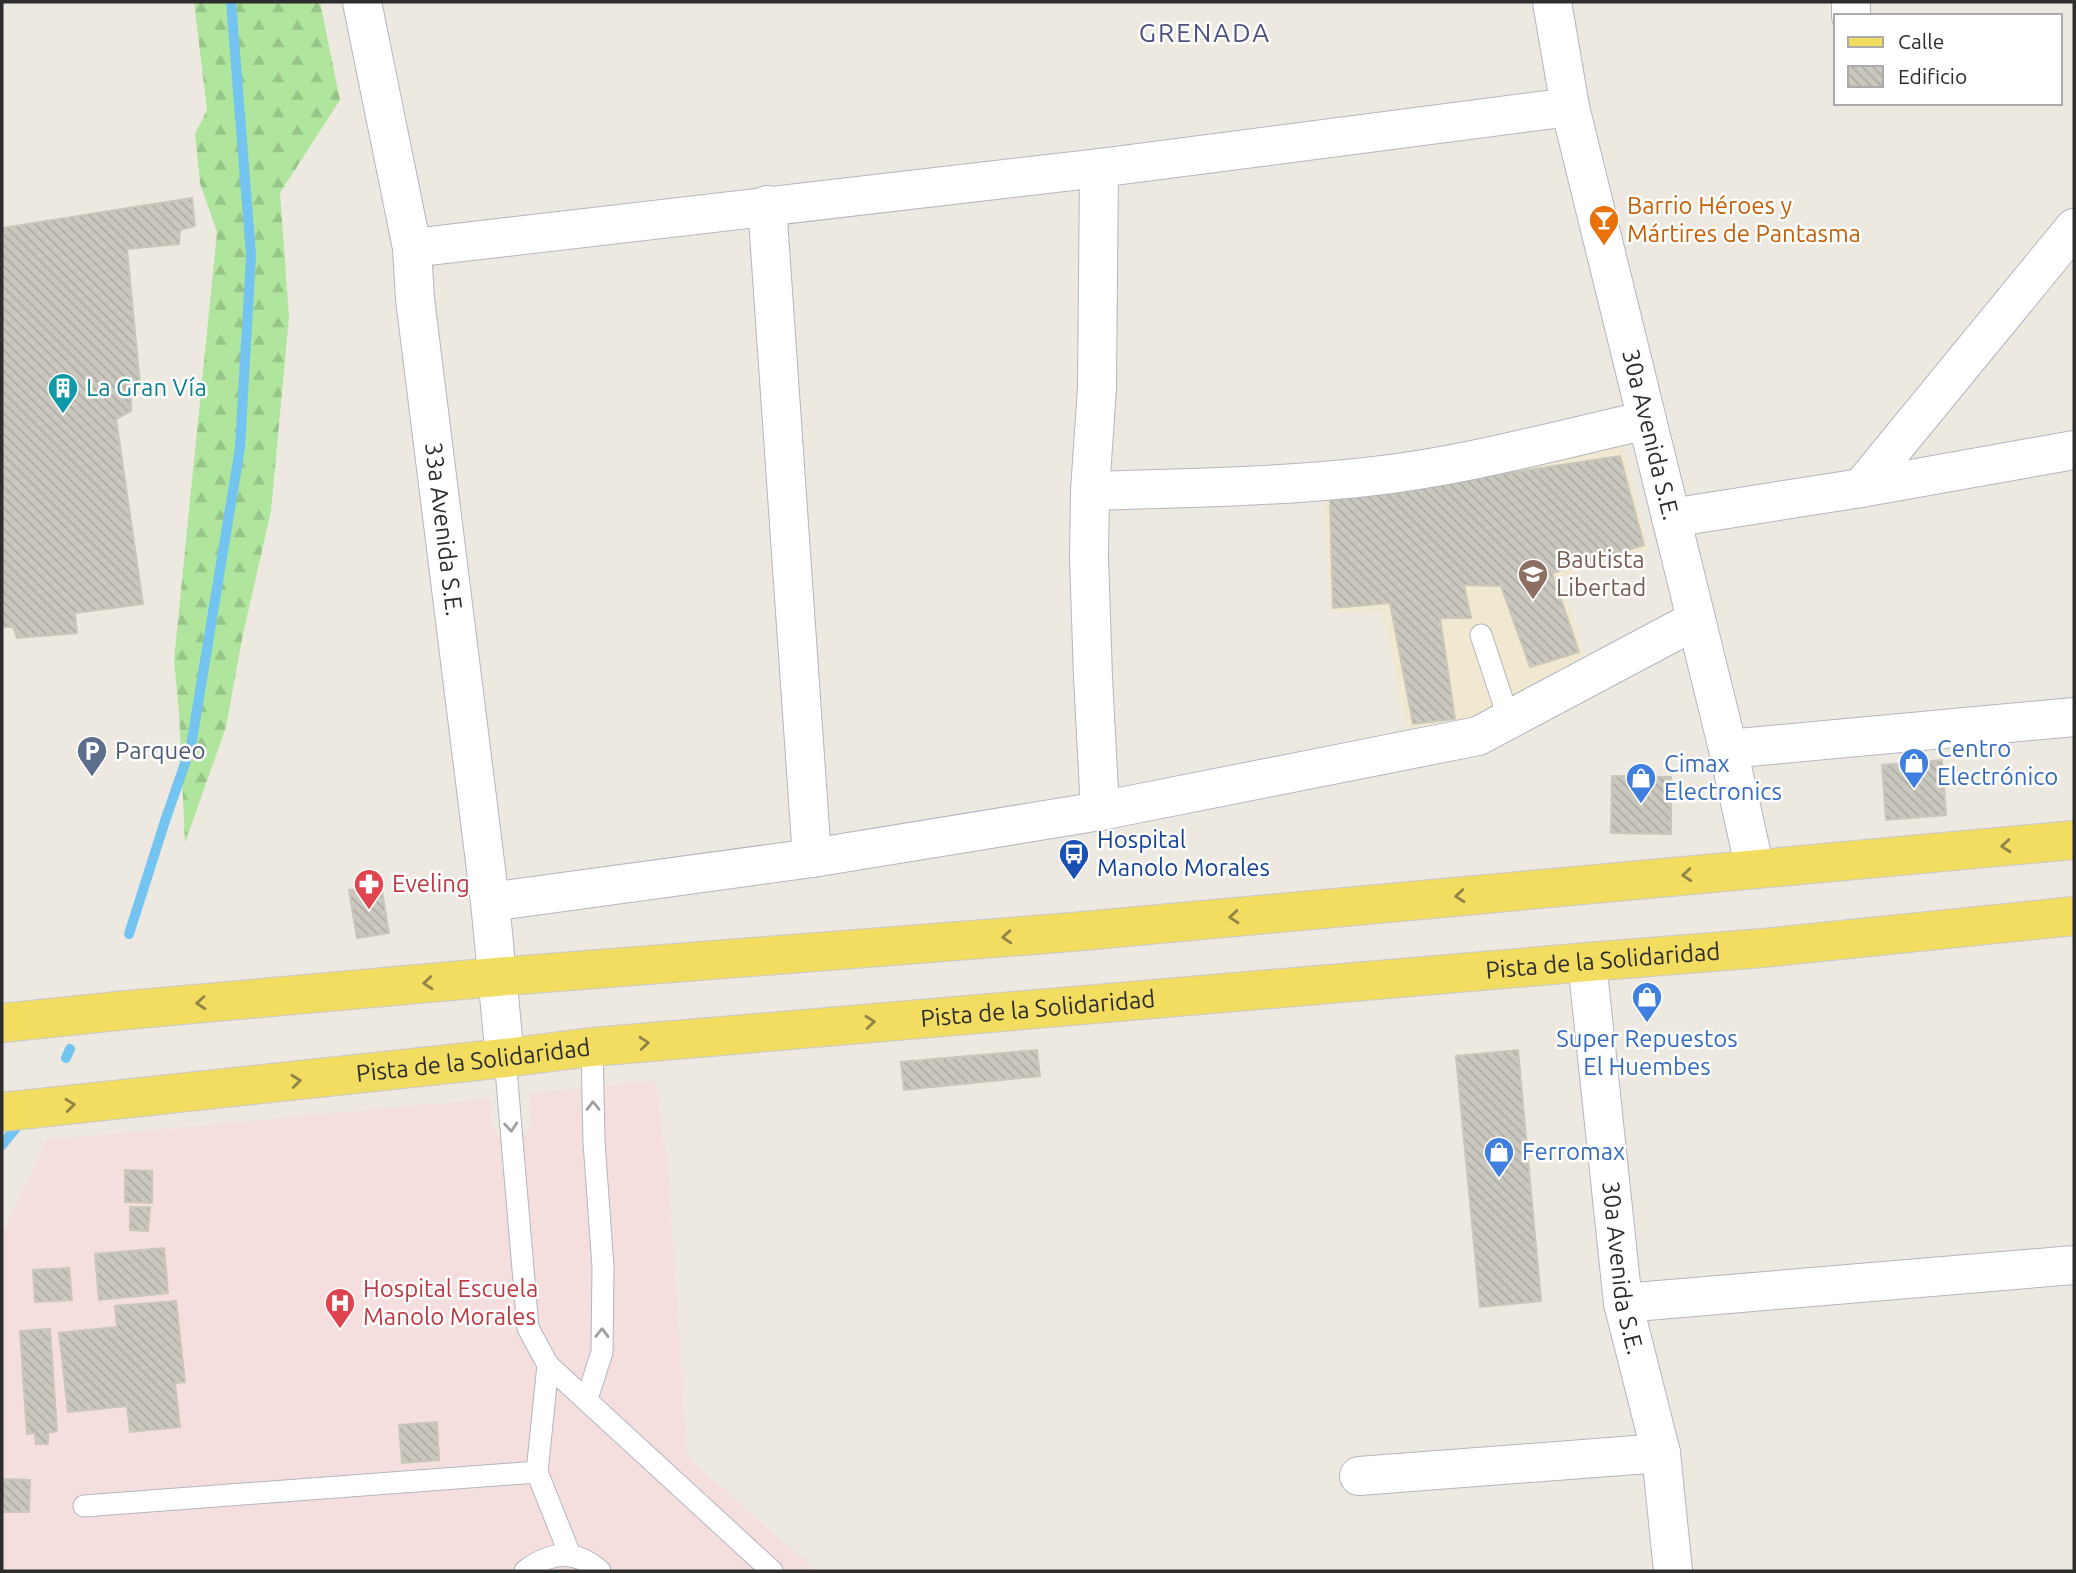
<svg xmlns="http://www.w3.org/2000/svg" width="2076" height="1573" font-family="Ubuntu,sans-serif">
<defs>
<pattern id="forest-firs" width="22" height="20" patternUnits="userSpaceOnUse" patternTransform="scale(1.75)"><rect width="22" height="20" fill="#afe59d"/><path d="M5 1l3.5 6h-7zM16 11l3.5 6h-7z" fill="#97c588"/></pattern>
<pattern id="building-back-hatch" width="6" height="6" patternUnits="userSpaceOnUse" patternTransform="scale(1.75)"><rect width="6" height="6" fill="#cac7be"/><path d="M-1 5l2 2M0 0l6 6M5-1l2 2" fill="none" stroke="#aeaba4"/></pattern>
</defs>
<rect width="100%" height="100%" fill="#eee9e0"/>
<path fill="#f0e8d0" d="M 1623,445 L 1648,550 L 1560,577 L 1585,655 L 1461,726 L 1407,733 L 1383,611 L 1331,612 L 1323,493 Z"/>
<path fill="#f5dfde" d="M 656,1081 L 669,1182 L 687,1457 L 816,1571 L 2,1571 L 2,1235 L 47,1140 L 490,1099 L 492,1127 L 513,1154 L 532,1125 L 529,1094 Z"/>
<path fill="url(#forest-firs)" d="M 194,2 L 320,2 L 340,100 L 280,193 L 289,317 L 271,511 L 243,634 L 226,727 L 185,843 L 179,712 L 174,660 L 217,232 L 200,183 L 195,134 L 207,110 Z"/>
<g fill="none" stroke-linecap="round" stroke-linejoin="round">
<path stroke="#73c4f0" stroke-width="10" d="M 129,934 L 165,821 L 191,746 L 240,448 L 251,255 L 231,2
M 66,1058 L 70,1049
M 2,1145 L 19,1124"/>
</g>
<path fill="url(#building-back-hatch)" stroke="#cac6b9" stroke-width="2" d="M 192,198 L 195,226 L 180,230 L 179,244 L 127,249 L 140,384 L 131,391 L 131,411 L 116,419 L 143,604 L 75,613 L 77,633 L 17,638 L 13,627 L 2,627 L 2,228 Z
M 1620,456 L 1644,545 L 1552,573 L 1579,652 L 1530,667 L 1501,586 L 1464,585 L 1471,618 L 1440,618 L 1455,719 L 1413,724 L 1390,603 L 1333,608 L 1330,500 Z
M 1942,760 L 1946,815 L 1886,820 L 1882,765 Z
M 1612,776 L 1671,777 L 1671,834 L 1611,833 Z
M 381,885 L 389,933 L 357,938 L 349,890 Z
M 1037,1050 L 1040,1076 L 904,1090 L 901,1062 Z
M 1518,1050 L 1541,1301 L 1480,1307 L 1456,1056 Z
M 125,1170 L 152,1171 L 152,1203 L 125,1202 Z
M 130,1207 L 150,1207 L 148,1231 L 130,1230 Z
M 164,1248 L 168,1293 L 99,1300 L 95,1254 Z
M 69,1268 L 72,1300 L 35,1302 L 33,1270 Z
M 176,1301 L 185,1382 L 175,1383 L 180,1427 L 130,1432 L 127,1406 L 68,1412 L 59,1333 L 117,1327 L 115,1306 Z
M 50,1329 L 57,1431 L 48,1433 L 48,1444 L 36,1444 L 35,1433 L 27,1434 L 20,1331 Z
M 437,1422 L 439,1460 L 402,1463 L 399,1425 Z
M 2,1479 L 30,1480 L 29,1512 L 2,1512 Z"/>
<g fill="none" stroke-linecap="round" stroke-linejoin="round">
<g stroke="#b3b5c0" stroke-width="23">
<path id="lane" d="M 1481,635 L 1509,720
M 505,1058 L 528,1328 L 548,1365 L 772,1571
M 548,1365 L 537,1472 L 570,1555
M 587,1399 L 602,1352 L 603,1267 L 594,1142 L 592,1047
M 84,1506 L 537,1472
M 525,1571 C 550,1552 575,1549 600,1571"/>
</g>
<g stroke="#b3b5c0" stroke-width="40">
<g id="street">
<path id="s1" d="M 362,2 L 412,248 L 415,299 L 490,902 L 505,1058"/>
<path id="s2" d="M 1552,2 L 1570,107 L 1728,749 L 1755,869"/>
<path d="M 1851,16 L 1851,2"/>
<path d="M 1099,168 L 1097,387 L 1090,491 L 1089,558 L 1093,677 L 1100,811"/>
<path d="M 767,205 L 812,858"/>
<path d="M 412,248 L 1099,168 L 1570,107"/>
<path d="M 1861,488 L 2074,228"/>
<path d="M 1090,491 C 1182,488 1274,487 1366,477 C 1461,467 1554,441 1647,420"/>
<path d="M 1671,518 L 1861,488 L 2074,450"/>
<path d="M 1728,749 L 2074,717"/>
<path d="M 490,902 L 812,858 L 1100,811 L 1478,736 L 1696,620"/>
<path id="s3" d="M 1587,962 L 1623,1303 L 1661,1453 L 1673,1571"/>
<path d="M 1623,1303 L 2074,1265"/>
<path d="M 1359,1476 L 1661,1453"/>
</g>
</g>
<g stroke="#c8c8c8" stroke-width="40">
<g id="primary">
<path d="M 2,1023 L 127,1010 L 496,977 L 1072,932 L 2074,840"/>
<path id="s4" d="M 2,1112 L 505,1058 L 592,1047 L 1587,962 L 1763,948 L 2074,916"/>
</g>
</g>
<use href="#lane" stroke="#fff" stroke-width="21"/>
<use href="#street" stroke="#fff" stroke-width="38"/>
<use href="#primary" stroke="#f2dd61" stroke-width="38"/>
</g>
<defs><path id="oneway-chevron" d="M-2-3.5L2.5 0L-2 3.5" fill="none" stroke-width="1.6" stroke-linecap="round" stroke-linejoin="round" transform="scale(1.75)"/></defs>
<g stroke="#908547">
<use href="#oneway-chevron" transform="translate(2006 846) rotate(175)"/>
<use href="#oneway-chevron" transform="translate(1687 875) rotate(175)"/>
<use href="#oneway-chevron" transform="translate(1460 896) rotate(175)"/>
<use href="#oneway-chevron" transform="translate(1234 917) rotate(175)"/>
<use href="#oneway-chevron" transform="translate(1007 937) rotate(176)"/>
<use href="#oneway-chevron" transform="translate(428 983) rotate(175)"/>
<use href="#oneway-chevron" transform="translate(201 1003) rotate(175)"/>
<use href="#oneway-chevron" transform="translate(870 1022) rotate(-5)"/>
<use href="#oneway-chevron" transform="translate(644 1043) rotate(-5)"/>
<use href="#oneway-chevron" transform="translate(296 1081) rotate(-6)"/>
<use href="#oneway-chevron" transform="translate(70 1105) rotate(-6)"/>
</g>
<g stroke="#a0a0a0">
<use href="#oneway-chevron" transform="translate(593 1106) rotate(-91)"/>
<use href="#oneway-chevron" transform="translate(511 1127) rotate(85)"/>
<use href="#oneway-chevron" transform="translate(602 1333) rotate(-89)"/>
</g>
<defs>
<g id="bar-pin" transform="scale(1.575)"><path d="M0 17L-7.5 6A9.5 9.5 0 1 1 7.5 6Z" fill="#e8710a" stroke="#fff"/><path d="M-6-5H6L.8 .8V4.5H3.5V6h-7V4.5H-.8V.8Z" fill="#fff"/></g>
<g id="building-pin" transform="scale(1.575)"><path d="M0 17L-7.5 6A9.5 9.5 0 1 1 7.5 6Z" fill="#0f9aa8" stroke="#fff"/><path d="M-4-6H4V6H1V3H-1V6H-4ZM-2.5-4.3h1.7v1.8h-1.7ZM.8-4.3h1.7v1.8H.8ZM-2.5-1h1.7V.8h-1.7ZM.8-1h1.7V.8H.8Z" fill="#fff"/></g>
<g id="school-pin" transform="scale(1.575)"><path d="M0 17L-7.5 6A9.5 9.5 0 1 1 7.5 6Z" fill="#8d6e63" stroke="#fff"/><path d="M0-5L7-2L0 1L-7-2ZM-4 1L0 2.5L4 1V4Q0 6-4 4Z" fill="#fff"/></g>
<g id="parking-pin" transform="scale(1.575)"><path d="M0 17L-7.5 6A9.5 9.5 0 1 1 7.5 6Z" fill="#5c6f8a" stroke="#fff"/><path d="M-3.5-5.5H1a3.5 3.5 0 0 1 0 7H-1V5.5H-3.5ZM-1-3.4V-.6H.8a1.4 1.4 0 0 0 0-2.8Z" fill="#fff"/></g>
<g id="shop-pin" transform="scale(1.575)"><path d="M0 17L-7.5 6A9.5 9.5 0 1 1 7.5 6Z" fill="#3f7fe0" stroke="#fff"/><path d="M-5-2.5h2.3a2.7 3.5 0 0 1 5.4 0H5L5.5 6h-11ZM-1.5-2.5h3a1.5 2.3 0 0 0-3 0Z" fill="#fff"/></g>
<g id="bus-pin" transform="scale(1.575)"><path d="M0 17L-7.5 6A9.5 9.5 0 1 1 7.5 6Z" fill="#1a4fb4" stroke="#fff"/><path d="M-5-6H5V4H4V6H2V4H-2V6H-4V4H-5ZM-3.5-4V0h7V-4ZM-3.5 1.2v1.5H-2V1.2ZM2 1.2v1.5H3.5V1.2Z" fill="#fff"/></g>
<g id="pharmacy-pin" transform="scale(1.575)"><path d="M0 17L-7.5 6A9.5 9.5 0 1 1 7.5 6Z" fill="#e0444e" stroke="#fff"/><path d="M-2-6h4v4h4v4h-4v4h-4v-4h-4v-4h4Z" fill="#fff"/></g>
<g id="hospital-pin" transform="scale(1.575)"><path d="M0 17L-7.5 6A9.5 9.5 0 1 1 7.5 6Z" fill="#e0444e" stroke="#fff"/><path d="M-5-5h3v3.5h4V-5h3V5h-3V1.5h-4V5h-3Z" fill="#fff"/></g>
</defs>
<g fill-rule="evenodd">
<use href="#bar-pin" x="1604" y="220"/>
<use href="#building-pin" x="63" y="388"/>
<use href="#school-pin" x="1533" y="574"/>
<use href="#parking-pin" x="92" y="751"/>
<use href="#shop-pin" x="1914" y="763"/>
<use href="#shop-pin" x="1641" y="778"/>
<use href="#bus-pin" x="1074" y="854"/>
<use href="#pharmacy-pin" x="369" y="884"/>
<use href="#shop-pin" x="1647" y="997"/>
<use href="#shop-pin" x="1499" y="1152"/>
<use href="#hospital-pin" x="340" y="1303"/>
</g>
<g text-anchor="middle" stroke-width="5" stroke-linejoin="round" paint-order="stroke">
<g font-size="24" fill="#c56008" stroke="#fff" text-anchor="start">
<text x="1627" y="214">Barrio Héroes y<tspan x="1627" dy="28">Mártires de Pantasma</tspan></text>
</g>
<g font-size="24" fill="#0d838f" stroke="#fff" text-anchor="start">
<text x="86" y="396">La Gran Vía</text>
</g>
<g font-size="24" fill="#2d2d2d" stroke="#fff">
<text dy="8" stroke="none"><textPath href="#s2" startOffset="444">30a Avenida S.E.</textPath></text>
<text dy="8" stroke="none"><textPath href="#s1" startOffset="534">33a Avenida S.E.</textPath></text>
<text dy="8" stroke="none"><textPath href="#s4" startOffset="1608">Pista de la Solidaridad</textPath></text>
<text dy="8" stroke="none"><textPath href="#s4" startOffset="1041">Pista de la Solidaridad</textPath></text>
<text dy="8" stroke="none"><textPath href="#s4" startOffset="474">Pista de la Solidaridad</textPath></text>
<text dy="8" stroke="none"><textPath href="#s3" startOffset="308">30a Avenida S.E.</textPath></text>
</g>
<g font-size="24" fill="#785e54" stroke="#fff" text-anchor="start">
<text x="1556" y="568">Bautista<tspan x="1556" dy="28">Libertad</tspan></text>
</g>
<g font-size="24" fill="#366cbe" stroke="#fff" text-anchor="start">
<text x="1937" y="757">Centro<tspan x="1937" dy="28">Electrónico</tspan></text>
<text x="1664" y="772">Cimax<tspan x="1664" dy="28">Electronics</tspan></text>
<text x="1647" y="1047" text-anchor="middle">Super Repuestos<tspan x="1647" dy="28">El Huembes</tspan></text>
<text x="1522" y="1160">Ferromax</text>
</g>
<g font-size="24" fill="#4e5e75" stroke="#fff" text-anchor="start">
<text x="115" y="759">Parqueo</text>
</g>
<g font-size="24" fill="#164399" stroke="#fff" text-anchor="start">
<text x="1097" y="848">Hospital<tspan x="1097" dy="28">Manolo Morales</tspan></text>
</g>
<g font-size="24" fill="#be3a42" stroke="#fff" text-anchor="start">
<text x="392" y="892">Eveling</text>
<text x="363" y="1297">Hospital Escuela<tspan x="363" dy="28">Manolo Morales</tspan></text>
</g>
<g font-size="26" letter-spacing="2" fill="#4c517f" stroke="#fff">
<text x="1205" y="42">GRENADA</text>
</g>
</g>
<rect width="2076" height="1573" fill="none" stroke="#2d2d2d" stroke-width="7"/>
<rect x="1834" y="14" width="228" height="91" fill="#ffffff" stroke="#ababab" stroke-width="2"/>
<rect x="1848" y="37" width="35" height="10" fill="#f2dd61" stroke="#ababab" stroke-width="2"/>
<text x="1898" y="49" font-size="21" fill="#2d2d2d">Calle</text>
<rect x="1848" y="66" width="35" height="21" fill="url(#building-back-hatch)" stroke="#ababab" stroke-width="2"/>
<text x="1898" y="84" font-size="21" fill="#2d2d2d">Edificio</text>
</svg>
